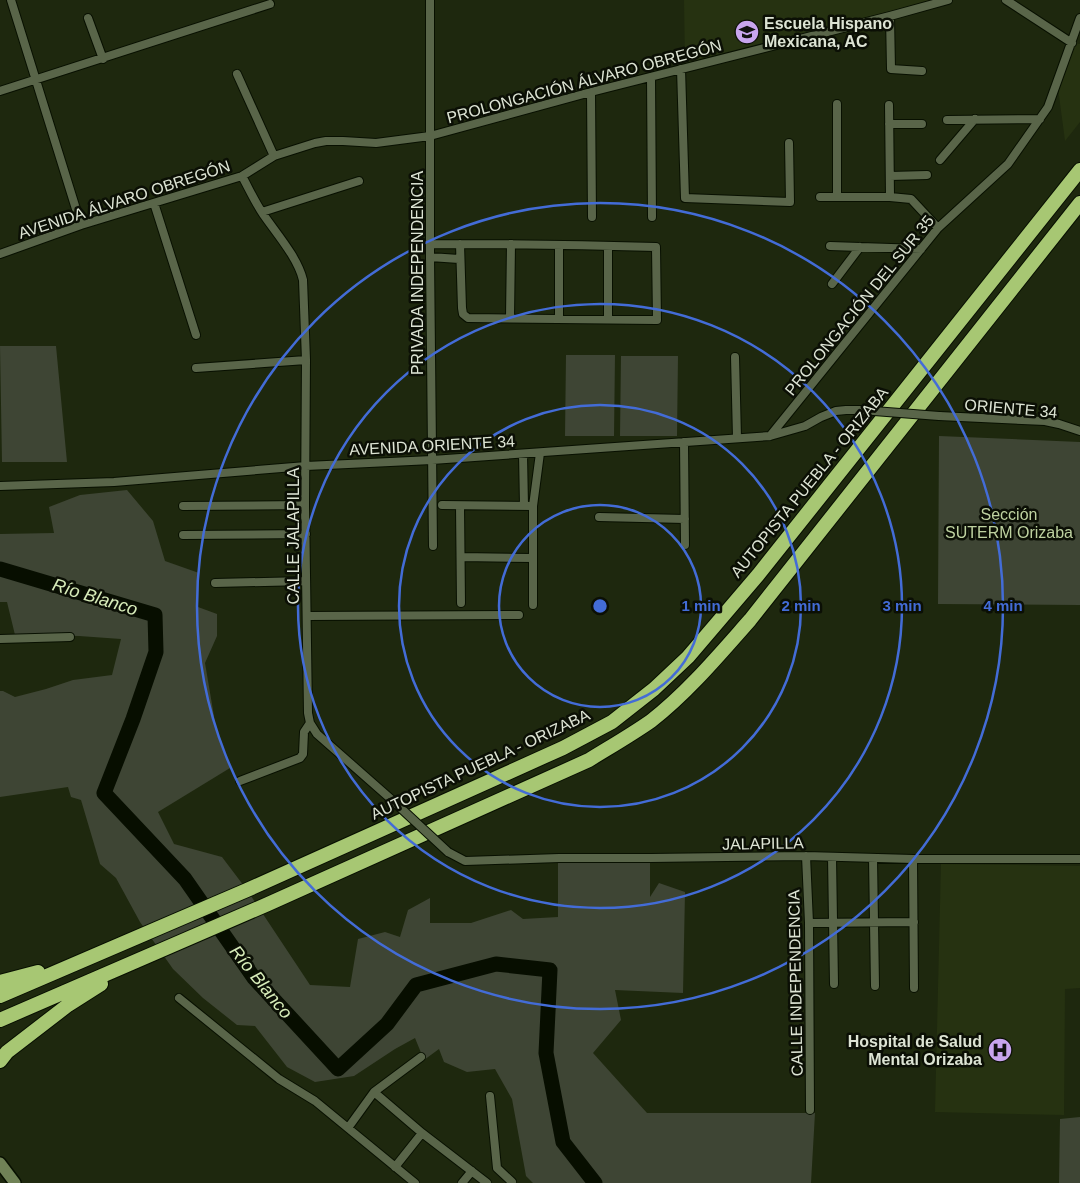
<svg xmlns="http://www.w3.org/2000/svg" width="1080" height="1183" font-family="Helvetica,sans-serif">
<rect width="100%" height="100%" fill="#1e280e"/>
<path fill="#263211" d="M 684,0 L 934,0 L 685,64 Z
M 1074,43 L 1080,44 L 1080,122 L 1065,141 L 1058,88 Z
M 941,864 L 1080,866 L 1080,988 L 1065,989 L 1064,1115 L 935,1112 Z"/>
<path fill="#3e4534" d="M 0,346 L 56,346 L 67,462 L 2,462 Z
M 566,355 L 615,355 L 614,436 L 565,436 Z
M 621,356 L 678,356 L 677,436 L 620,436 Z
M 939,436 L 1080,442 L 1080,605 L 938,604 Z
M 127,490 L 153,521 L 165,561 L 199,573 L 198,607 L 217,614 L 217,636 L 205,663 L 217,734 L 230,768 L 158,812 L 174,844 L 222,857 L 247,890 L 310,985 L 350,987 L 358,939 L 385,932 L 400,937 L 408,910 L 430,898 L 430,923 L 471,923 L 511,910 L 523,919 L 558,917 L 558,860 L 650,860 L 650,897 L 659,883 L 685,892 L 683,993 L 615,990 L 621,1020 L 593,1053 L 647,1113 L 815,1113 L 811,1183 L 533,1183 L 526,1176 L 512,1099 L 495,1069 L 467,1072 L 444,1062 L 439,1049 L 424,1060 L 415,1038 L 395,1049 L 354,1076 L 315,1082 L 287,1067 L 255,1026 L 237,1025 L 203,998 L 173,969 L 140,922 L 116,878 L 100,864 L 81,800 L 71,797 L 68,787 L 0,797 L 0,691 L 3,691 L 15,697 L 46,689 L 73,680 L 112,675 L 121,639 L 79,636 L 15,635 L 7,602 L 0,602 L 0,534 L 54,533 L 49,507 L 80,495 Z
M 1080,1117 L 1080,1183 L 1059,1183 L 1060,1119 Z"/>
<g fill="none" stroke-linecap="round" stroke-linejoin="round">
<path stroke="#070e00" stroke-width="15" d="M 0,569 L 155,615 L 156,652 L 133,719 L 104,793 L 185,879 L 254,978 L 338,1069 L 387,1024 L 416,985 L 496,964 L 550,970 L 546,1053 L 563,1142 L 595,1183"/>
<g stroke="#081000" stroke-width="10">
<path id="street" d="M 11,0 L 81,225
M 430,0 L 430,257 L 433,546
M 1006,0 L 1072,43
M 890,16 L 891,69 L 922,71
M 88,18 L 103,59
M 681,69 L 685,198 L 790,202 L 789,143
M 237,74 L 274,156
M 651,77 L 652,217
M 0,91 L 270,4
M 591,92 L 592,217
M 837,104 L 837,197
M 889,105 L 890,197
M 947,120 L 1040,119
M 889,124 L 922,124
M 940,160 L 975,119
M 242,176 C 249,189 255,202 263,214 C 276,233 298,258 303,280 L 306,360 L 305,505 L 308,713 L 310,723 L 317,734 L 392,800
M 890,176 L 927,175
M 820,197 L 890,197 L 911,199 L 938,228
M 154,203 L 196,335
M 262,212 L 359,181
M 430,244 C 506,244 581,245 656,247 L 657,320 L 468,318 L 463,314 L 462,308 L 460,244
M 559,245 L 559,319
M 608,246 L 608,319
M 830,246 L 921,249
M 0,254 L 81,225 L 242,176 L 274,156 L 315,143 L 326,141 L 343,141 L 376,143 L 430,136 L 591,92 L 890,16 L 948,0
M 430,257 L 459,259
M 832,284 L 860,247
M 510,318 L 511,244
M 735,357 L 737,438
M 196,368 L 306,360
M 939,416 L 1045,421 L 1059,424 L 1080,431
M 770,436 L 938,228 L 1008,164 L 1048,107 L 1080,18
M 684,442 L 685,545
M 523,454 L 524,506
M 0,486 L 114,482 L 306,466 L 432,460 L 770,436 L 805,426 L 821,417 L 836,411 L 846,410 L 861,410
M 442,505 L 533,506
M 183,506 L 305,505
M 460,506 L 461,603
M 599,517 L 685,519
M 183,535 L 306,534
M 461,557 L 533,558
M 215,583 L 306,581
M 533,605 L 533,506 L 540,453
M 307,616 L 519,615
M 0,639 L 70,637
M 240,781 L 300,758 L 303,754 L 304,732 L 310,723
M 448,852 L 465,861 L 559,858 L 651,858 L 806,856 L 913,859 L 1080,859
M 806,856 L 809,923 L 810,1110
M 832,857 L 834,984
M 873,858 L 875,986
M 913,859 L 914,988
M 809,923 L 914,922
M 179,998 L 279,1079 L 315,1101 L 415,1183
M 374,1092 L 422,1133 L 487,1183
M 490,1096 L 497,1168 L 512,1182 L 511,1183
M 348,1128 L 374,1092 L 421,1057
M 395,1167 L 422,1133
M 462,1183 L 472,1171"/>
</g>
<g stroke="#081000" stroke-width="14">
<path id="secondary" d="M 0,1163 L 15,1183"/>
</g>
<g stroke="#081000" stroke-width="16">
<path id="highway" d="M 0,982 L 38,972
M 0,996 L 247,890 L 563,748 L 612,722 L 654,689 L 688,657 L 758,575 L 1080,170
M 0,1020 L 268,904 L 589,760 C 610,747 631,735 651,721 C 688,692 719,655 750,620 L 1080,203
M 0,1061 L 7,1052 L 68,1005 L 101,984"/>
</g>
<use href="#street" stroke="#596549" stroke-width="8"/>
<use href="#secondary" stroke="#708256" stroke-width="11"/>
<use href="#highway" stroke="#a7c773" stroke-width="14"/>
<g stroke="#081000" stroke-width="10" stroke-linecap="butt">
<path id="street-bridge" d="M 861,410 L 939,416
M 392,800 L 448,852"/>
</g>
<use href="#street-bridge" stroke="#596549" stroke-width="8"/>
</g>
<g fill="none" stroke="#436cd7" stroke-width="2.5">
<circle cx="600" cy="606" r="101"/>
<circle cx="600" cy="606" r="201"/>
<circle cx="600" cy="606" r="302"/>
<circle cx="600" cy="606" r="403"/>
</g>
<defs>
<g id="school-disc" transform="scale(1.25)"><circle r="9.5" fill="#c8a5ee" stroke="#0b0f05"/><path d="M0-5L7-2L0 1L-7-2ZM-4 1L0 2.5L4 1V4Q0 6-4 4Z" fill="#111"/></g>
<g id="hospital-disc" transform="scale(1.25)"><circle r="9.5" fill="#c8a5ee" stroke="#0b0f05"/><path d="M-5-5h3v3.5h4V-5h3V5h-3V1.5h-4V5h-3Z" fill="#111"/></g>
</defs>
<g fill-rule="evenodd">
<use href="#school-disc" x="747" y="32"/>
<use href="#hospital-disc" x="1000" y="1050"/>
</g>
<g text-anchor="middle" stroke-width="5" stroke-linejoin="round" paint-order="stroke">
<g font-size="16" font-weight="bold" fill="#dde4d4" stroke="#0b0f05" text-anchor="start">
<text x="764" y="29">Escuela Hispano<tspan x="764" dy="18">Mexicana, AC</tspan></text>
<text x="982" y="1047" text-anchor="end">Hospital de Salud<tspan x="982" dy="18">Mental Orizaba</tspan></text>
</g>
<g font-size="16" fill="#dde4d4" stroke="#0b0f05">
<text transform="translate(584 81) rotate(-15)" y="6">PROLONGACIÓN ÁLVARO OBREGÓN</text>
<text transform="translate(124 199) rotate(-18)" y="6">AVENIDA ÁLVARO OBREGÓN</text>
<text transform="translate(417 273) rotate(-90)" y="6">PRIVADA INDEPENDENCIA</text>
<text transform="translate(859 305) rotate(-51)" y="6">PROLONGACIÓN DEL SUR 35</text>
<text transform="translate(1011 408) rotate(5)" y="6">ORIENTE 34</text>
<text transform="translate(432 445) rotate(-3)" y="6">AVENIDA ORIENTE 34</text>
<text transform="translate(809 482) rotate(-51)" y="6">AUTOPISTA PUEBLA - ORIZABA</text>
<text transform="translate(293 536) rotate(-90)" y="6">CALLE JALAPILLA</text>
<text transform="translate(480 764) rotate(-25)" y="6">AUTOPISTA PUEBLA - ORIZABA</text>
<text transform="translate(763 843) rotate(-1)" y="6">JALAPILLA</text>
<text transform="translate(795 983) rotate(-91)" y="6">CALLE INDEPENDENCIA</text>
</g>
<g font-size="16" fill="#bed2a0" stroke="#0b0f05">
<text x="1009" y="520">Sección<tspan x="1009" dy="18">SUTERM Orizaba</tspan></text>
</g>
<g font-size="18" font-style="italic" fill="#d7ecb9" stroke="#0b0f05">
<text transform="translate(95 597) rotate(17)" y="6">Río Blanco</text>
<text transform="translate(261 982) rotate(51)" y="6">Río Blanco</text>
</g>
</g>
<circle cx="600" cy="606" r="8" fill="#436cd7" stroke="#0b0f05" stroke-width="2.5"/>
<g font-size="15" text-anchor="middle" font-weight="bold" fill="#436cd7" stroke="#0b0f05" stroke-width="5" stroke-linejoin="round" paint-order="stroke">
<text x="701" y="611">1 min</text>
<text x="801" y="611">2 min</text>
<text x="902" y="611">3 min</text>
<text x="1003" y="611">4 min</text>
</g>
</svg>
